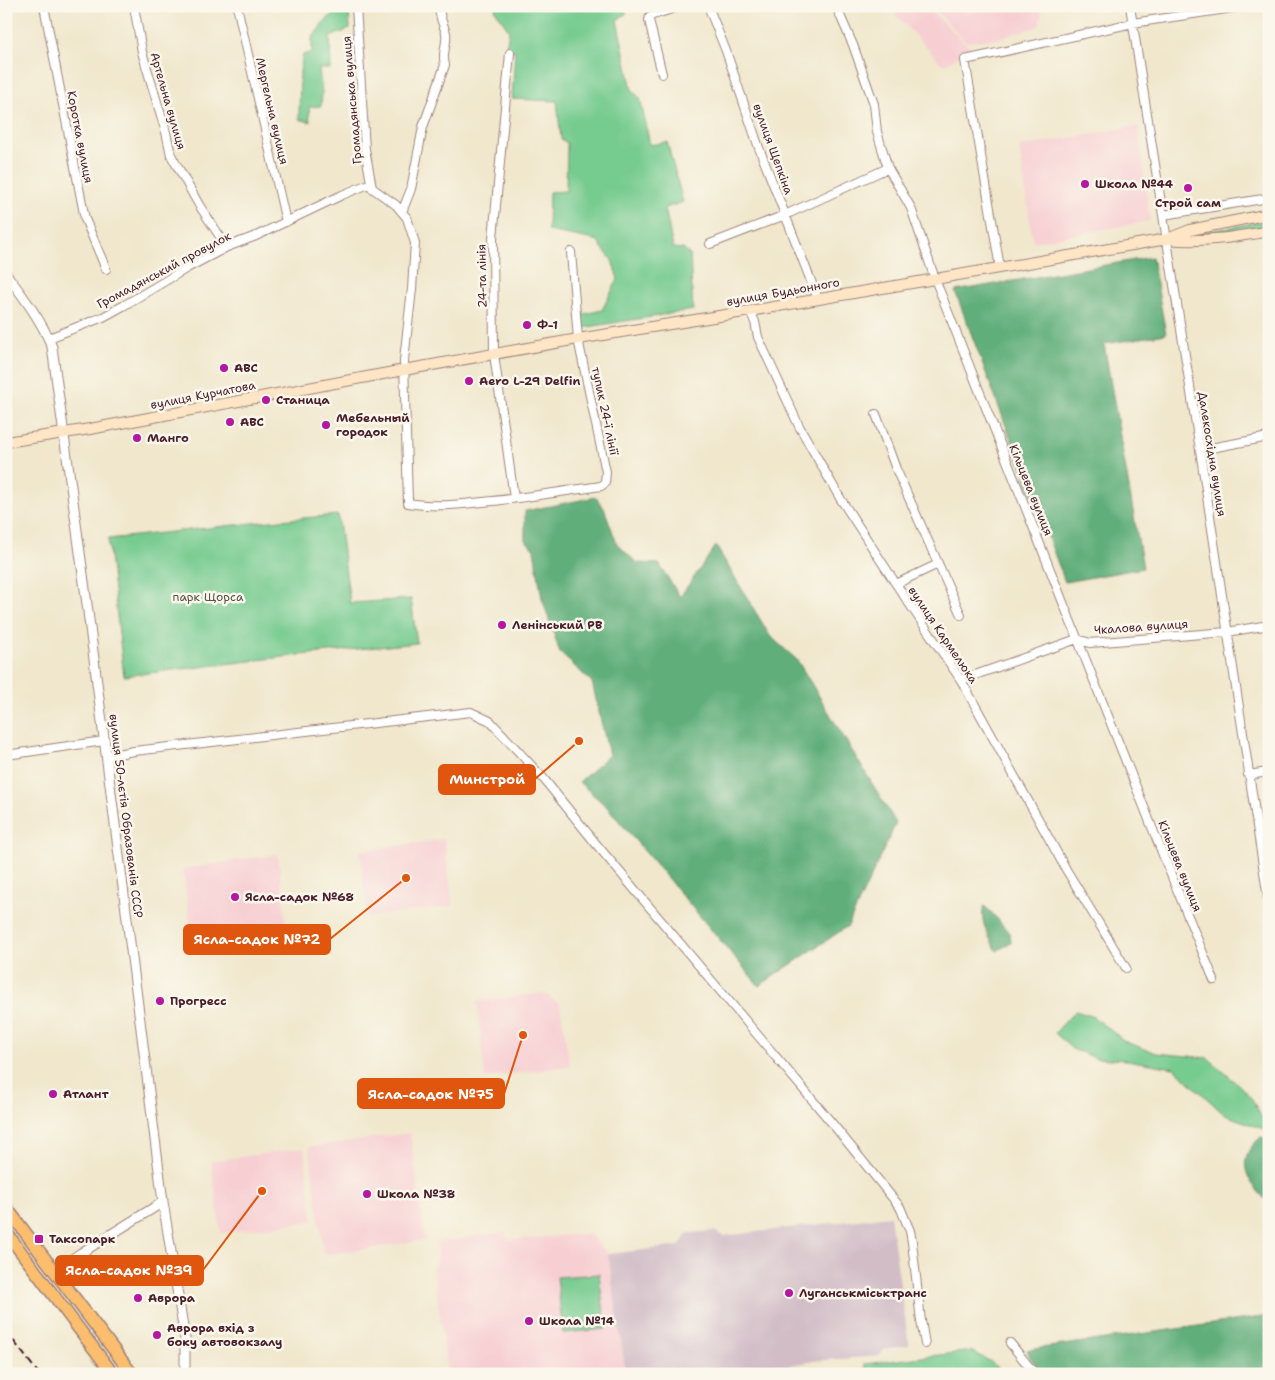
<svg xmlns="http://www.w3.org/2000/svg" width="1275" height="1380" font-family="'Shantell Sans',sans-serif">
<rect width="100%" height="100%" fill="#fbf7ec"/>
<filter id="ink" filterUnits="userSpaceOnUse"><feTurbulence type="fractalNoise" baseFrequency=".02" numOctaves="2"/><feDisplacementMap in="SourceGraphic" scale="10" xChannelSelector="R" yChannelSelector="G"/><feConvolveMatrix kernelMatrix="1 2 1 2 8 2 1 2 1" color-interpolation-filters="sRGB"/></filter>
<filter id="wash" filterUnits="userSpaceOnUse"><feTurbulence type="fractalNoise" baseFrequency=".0096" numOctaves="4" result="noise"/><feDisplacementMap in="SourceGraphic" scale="20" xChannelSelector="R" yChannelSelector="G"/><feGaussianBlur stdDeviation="1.12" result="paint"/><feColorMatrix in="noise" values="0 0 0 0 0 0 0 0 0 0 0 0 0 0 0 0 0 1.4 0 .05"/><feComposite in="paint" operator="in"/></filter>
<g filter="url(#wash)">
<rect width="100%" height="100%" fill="#f0e7cc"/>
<path fill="#f7cfd3" d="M 904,6 L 925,6 L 972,49 L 943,65 L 895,14 Z
M 935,6 L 1041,6 L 1042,11 L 1039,26 L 996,39 L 966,42 L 934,8 Z
M 1138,126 L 1150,221 L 1033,242 L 1019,147 Z
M 444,839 L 453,906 L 368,917 L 360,851 Z
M 278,854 L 286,925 L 192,941 L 183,869 Z
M 543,993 L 560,1004 L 570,1066 L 485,1078 L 477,1002 Z
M 410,1133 L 425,1240 L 324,1255 L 309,1147 Z
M 304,1148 L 313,1221 L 221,1233 L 211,1161 Z
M 505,1232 L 508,1240 L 589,1234 L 608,1254 L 626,1374 L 448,1374 L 433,1268 L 438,1257 L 437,1242 Z"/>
<path fill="#d2bdc7" d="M 890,1216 L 909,1345 L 885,1349 L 879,1356 L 813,1361 L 792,1365 L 776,1372 L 765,1374 L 626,1374 L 608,1254 L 679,1246 L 688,1233 L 714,1231 L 723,1236 Z"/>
<path fill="#76cb8f" stroke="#60755d" d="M 496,6 L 619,6 L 627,13 L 617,20 L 632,90 L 640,98 L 650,145 L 667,142 L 683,202 L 665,208 L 673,248 L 683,249 L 690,255 L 693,310 L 582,328 L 581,315 L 602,310 L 618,279 L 612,260 L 596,240 L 548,231 L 549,192 L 566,191 L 567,143 L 561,139 L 557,101 L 512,99 L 515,51 L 506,49 L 509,30 L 495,10 Z
M 339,10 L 349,12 L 350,29 L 330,37 L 331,69 L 319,69 L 322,93 L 321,106 L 309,107 L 310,122 L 299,119 L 300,71 L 303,55 L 312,52 L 312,38 L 326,20 Z
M 1269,220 L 1269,227 L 1185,238 L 1185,236 Z
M 338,515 L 350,603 L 411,599 L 417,643 L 300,655 L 124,676 L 108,539 L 280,520 Z
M 1075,1011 L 1092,1016 L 1126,1042 L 1156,1053 L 1208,1058 L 1241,1087 L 1252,1099 L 1269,1131 L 1225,1115 L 1174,1068 L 1127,1060 L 1096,1058 L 1072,1049 L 1055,1033 Z
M 599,1274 L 606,1329 L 563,1333 L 557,1277 Z
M 972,1351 L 991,1362 L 1004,1374 L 866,1374 L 865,1364 Z"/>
<path fill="#60af7a" stroke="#556752" d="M 1152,257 L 1166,334 L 1104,344 L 1143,568 L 1065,582 L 955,291 Z
M 596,497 L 604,508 L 617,544 L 637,563 L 659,564 L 680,597 L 716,546 L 770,636 L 797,660 L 896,823 L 848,926 L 759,986 L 607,807 L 579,782 L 609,755 L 592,682 L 560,653 L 542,598 L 534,550 L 525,539 L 525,511 Z
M 984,906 L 992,913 L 1010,934 L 1011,942 L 997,951 C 989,937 979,922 984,906 Z
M 1261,1137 L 1269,1139 L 1269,1203 C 1247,1181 1233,1161 1261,1137 Z
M 1269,1316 L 1269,1374 L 1044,1374 L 1031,1359 L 1027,1350 Z"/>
</g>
<g filter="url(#ink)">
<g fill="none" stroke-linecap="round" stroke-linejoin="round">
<g stroke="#9d837c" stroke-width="10">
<path id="minor" d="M 44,6 L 85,219 L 106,269
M 134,6 L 142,52 L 166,132 L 171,155 L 199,205 L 227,247
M 237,6 L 286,222
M 356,6 L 365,149 L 372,188 L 396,205 L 407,218 L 415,243 L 412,289 L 404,360 L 408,503 C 436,508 465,504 493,501 C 529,497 565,491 601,486 L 605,483 L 606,472 L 578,339 L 571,252
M 708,6 L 726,51 L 759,148 L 818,299
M 836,6 L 853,45 L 874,104 L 877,132 L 888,168 L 911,208 L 935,279 L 1163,855 L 1214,980
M 1130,6 L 1200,450 L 1269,905
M 510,53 L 493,238 L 494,354 L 514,498
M 662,74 L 649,20 L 650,16 L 681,6
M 402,212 L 411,189 L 423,127 L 445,65 C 441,53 448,44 446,33 C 443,23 439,17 439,6
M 1163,215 L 1269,198
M 710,244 L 785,215 L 888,168
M 1000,268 L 965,60 L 1133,23 L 1246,6
M 750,311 L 755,322 L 758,337 L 799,426 L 840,498 L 896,584 L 961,680 L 1067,871 L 1126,968
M 49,338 L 103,317 L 123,306 L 187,268 L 227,247 L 256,236 L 342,195 L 371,183
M 876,414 L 896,469 L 961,615
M 1200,450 L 1269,437
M 896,584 L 938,564
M 961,680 L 1077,639 L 1090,643 L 1227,632 L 1269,625
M 6,755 L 104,741
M 106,756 L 134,751 L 471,712 L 490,721 L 543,778 L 597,845 L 831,1122 L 900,1207 L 910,1231 L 912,1242 L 921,1321 L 925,1344
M 1248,775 L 1269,772
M 1010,1343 L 1035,1374"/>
</g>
<g stroke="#9d837c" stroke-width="11">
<path id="tertiary" d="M 6,274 C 23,296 42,321 52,347 L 87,604 L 163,1202 L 185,1339 L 185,1366 L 183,1374
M 55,1271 L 81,1253 L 163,1202"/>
</g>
<g stroke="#9d837c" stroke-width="12">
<path id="secondary" d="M 1168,239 C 1202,243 1235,237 1269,231
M 6,442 L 90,429 L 404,370 L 578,339 L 750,311 L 1167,239 L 1190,230 L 1269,214"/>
</g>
<g stroke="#9d837c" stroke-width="14">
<path id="primary" d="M 6,1207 L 132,1374
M 6,1232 L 113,1374"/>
</g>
<use href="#minor" stroke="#fff" stroke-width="8"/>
<use href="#tertiary" stroke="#fff" stroke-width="9"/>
<use href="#secondary" stroke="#fde5c5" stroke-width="10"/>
<use href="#primary" stroke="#fbbd6e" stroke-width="11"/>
<path stroke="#4a1f2b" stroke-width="2" stroke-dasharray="8 4" stroke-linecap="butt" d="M 6,1331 L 39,1374"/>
</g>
</g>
<g fill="#b5179e" stroke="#fbf7ec" stroke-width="2">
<circle cx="1085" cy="184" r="5"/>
<circle cx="1188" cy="188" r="5"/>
<circle cx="527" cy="325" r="5"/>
<circle cx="224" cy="368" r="5"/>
<circle cx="469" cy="381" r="5"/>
<circle cx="266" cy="400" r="5"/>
<circle cx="230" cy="422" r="5"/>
<circle cx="326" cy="425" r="5"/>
<circle cx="137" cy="438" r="5"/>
<circle cx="502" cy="625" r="5"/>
<circle cx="235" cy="897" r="5"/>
<circle cx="160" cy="1001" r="5"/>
<circle cx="53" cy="1094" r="5"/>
<circle cx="367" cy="1194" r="5"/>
<rect x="34" y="1234" width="10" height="10" rx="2.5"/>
<circle cx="789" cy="1293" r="5"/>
<circle cx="138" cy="1298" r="5"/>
<circle cx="529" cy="1321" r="5"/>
<circle cx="157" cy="1335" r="5"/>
</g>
<g text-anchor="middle" stroke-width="5" stroke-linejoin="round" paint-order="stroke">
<g font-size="12" fill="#4a1f2b" stroke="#fbf7ec">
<text transform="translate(352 100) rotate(-95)" y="4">Громадянська вулиця</text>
<text transform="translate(168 101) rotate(74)" y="4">Артельна вулиця</text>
<text transform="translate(272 111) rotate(77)" y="4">Мергельна вулиця</text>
<text transform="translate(80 137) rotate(79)" y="4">Коротка вулиця</text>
<text transform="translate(773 149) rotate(70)" y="4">вулиця Щепкіна</text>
<text transform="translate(164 270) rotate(-28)" y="4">Громадянський провулок</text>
<text transform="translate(482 276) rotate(-91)" y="4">24-та лінія</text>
<text transform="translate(783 292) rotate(-10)" y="4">вулиця Будьонного</text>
<text transform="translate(203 395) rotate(-11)" y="4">вулиця Курчатова</text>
<text transform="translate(605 411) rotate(78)" y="4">тупик 24-ї лінії</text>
<text transform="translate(1212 454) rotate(81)" y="4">Далекосхідна вулиця</text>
<text transform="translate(1031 490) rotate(68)" y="4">Кільцева вулиця</text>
<text transform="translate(1141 627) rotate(-4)" y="4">Чкалова вулиця</text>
<text transform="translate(943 635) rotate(56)" y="4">вулиця Кармелюка</text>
<text transform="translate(126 816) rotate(83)" y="4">вулиця 50-лєтія Образованія СССР</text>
<text transform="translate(1180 866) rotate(68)" y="4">Кільцева вулиця</text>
</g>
<g font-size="12" font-weight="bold" fill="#4a1f2b" stroke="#fbf7ec" text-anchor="start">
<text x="1095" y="188">Школа №44</text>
<text x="1188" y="207" text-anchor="middle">Строй сам</text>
<text x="537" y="329">Ф-1</text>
<text x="234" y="372">ABC</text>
<text x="479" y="385">Aero L-29 Delfin</text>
<text x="276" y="404">Станица</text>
<text x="336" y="422">Мебельный<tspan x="336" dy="14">городок</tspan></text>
<text x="240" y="426">АВС</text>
<text x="147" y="442">Манго</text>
<text x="512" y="629">Ленінський РВ</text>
<text x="245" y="901">Ясла-садок №68</text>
<text x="170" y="1005">Прогресс</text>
<text x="63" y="1098">Атлант</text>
<text x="377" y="1198">Школа №38</text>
<text x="49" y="1243">Таксопарк</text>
<text x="799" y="1297">Луганськміськтранс</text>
<text x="148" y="1302">Аврора</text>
<text x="539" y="1325">Школа №14</text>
<text x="167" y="1332">Аврора вхід з<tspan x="167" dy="14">боку автовокзалу</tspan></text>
</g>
<g font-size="12" fill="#575349" stroke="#fbf7ec">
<text x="208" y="601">парк Щорса</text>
</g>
</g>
<path fill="none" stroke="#e0560e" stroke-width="2" d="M579 741L535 779M406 878L330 939M523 1035L504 1094M262 1191L203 1270"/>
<g fill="#e0560e" stroke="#fbf7ec" stroke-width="2">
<circle cx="579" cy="741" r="5"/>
<circle cx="406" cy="878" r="5"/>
<circle cx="523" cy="1035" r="5"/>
<circle cx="262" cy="1191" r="5"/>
</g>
<g fill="#e0560e" stroke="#e0560e" stroke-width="2">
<rect x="439" y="765" width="96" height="29" rx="5"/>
<rect x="184" y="925" width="146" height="29" rx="5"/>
<rect x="358" y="1079" width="146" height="29" rx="5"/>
<rect x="56" y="1256" width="147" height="29" rx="5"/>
</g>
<g font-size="14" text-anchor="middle" font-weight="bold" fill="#fff">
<text x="487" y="784">Минстрой</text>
<text x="257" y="944">Ясла-садок №72</text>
<text x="431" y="1099">Ясла-садок №75</text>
<text x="129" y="1275">Ясла-садок №39</text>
</g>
<rect width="1275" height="1380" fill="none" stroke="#fbf7ec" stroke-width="25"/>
</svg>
